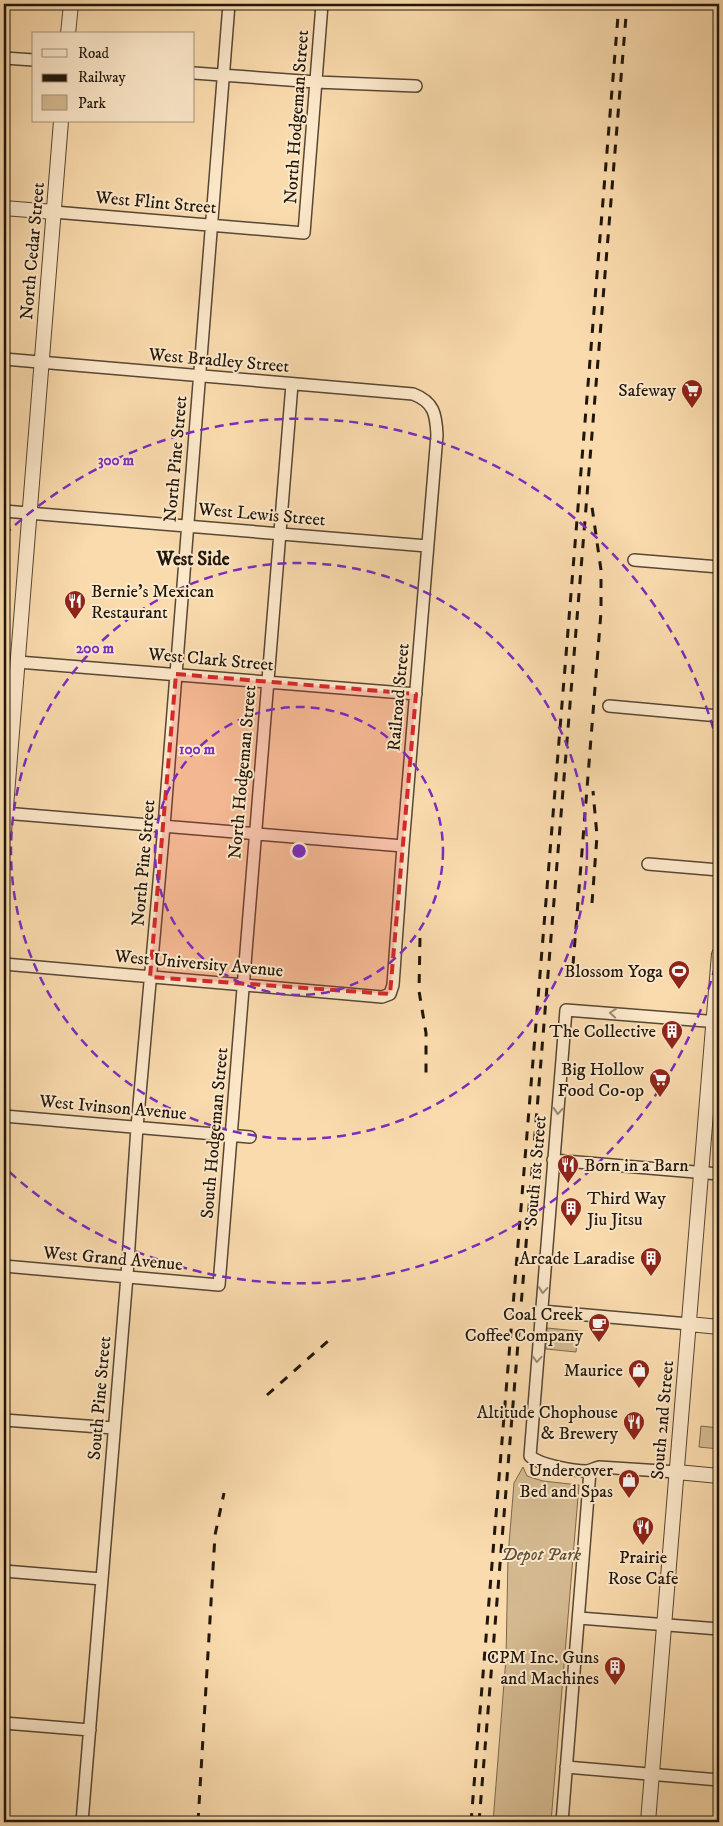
<svg xmlns="http://www.w3.org/2000/svg" width="723" height="1826" font-family="'IM FELL DW Pica',serif">
<rect width="100%" height="100%" fill="#fadbad"/>
<filter id="stains"><feTurbulence type="fractalNoise" baseFrequency=".004" numOctaves="4"/><feColorMatrix values="0 0 0 0 .2 0 0 0 0 .09 0 0 0 0 .02 0 0 0 .5 -.17"/></filter>
<radialGradient id="worn" r=".72"><stop offset=".6" stop-color="#630" stop-opacity="0"/><stop offset="1" stop-color="#630" stop-opacity=".3"/></radialGradient>
<path fill="#d5ba91" stroke="#7a684e" d="M 547,1328 L 578,1331 L 576,1352 L 546,1349 Z
M 701,1426 L 719,1428 L 719,1449 L 699,1447 Z
M 523,1467 L 527,1476 L 543,1481 L 579,1485 L 551,1822 L 493,1822 L 506,1658 L 508,1556 L 514,1483 Z"/>
<g fill="none" stroke-linecap="round" stroke-linejoin="round">
<g stroke="#564734" stroke-width="14">
<path id="minor" d="M 4,58 L 34,60
M 194,73 L 316,82 L 416,86
M 54,212 L 304,233 L 322,4
M 4,359 L 413,394 C 434,402 436,414 437,435 L 403,846 L 393,985 L 390,994 L 382,997 L 4,964
M 4,511 L 427,546
M 634,560 L 719,567
M 18,662 L 416,694
M 609,706 L 719,716
M 4,813 L 403,846
M 648,864 L 719,870
M 4,1116 L 250,1137
M 553,1160 L 719,1174
M 4,1266 L 219,1285 L 292,384
M 541,1311 L 689,1324
M 4,1420 L 114,1428
M 677,1472 L 599,1467 C 595,1468 592,1470 587,1471 C 574,1471 539,1465 530,1456 L 566,1010 L 719,1022
M 4,1571 L 102,1579
M 579,1618 L 719,1629
M 4,1723 L 90,1730
M 566,1767 L 719,1780
M 82,1822 L 127,1276 L 137,1127 L 164,826 L 229,4
M 562,1822 L 590,1471"/>
</g>
<g stroke="#564734" stroke-width="16">
<path id="tertiary" d="M 68,34 L 71,4
M 4,208 L 54,212
M 4,832 L 61,121
M 689,1324 L 719,1327
M 677,1472 L 719,1476
M 648,1822 L 719,954"/>
</g>
<use href="#minor" stroke="#fce8ca" stroke-width="11"/>
<use href="#tertiary" stroke="#fce8ca" stroke-width="14"/>
<path stroke="#20160b" stroke-width="3" stroke-dasharray="9 9" stroke-linecap="butt" d="M 592,903 L 597,836 L 593,791
M 420,938 L 419,991 L 426,1033 L 426,1078
M 573,965 L 601,612 L 601,570 L 592,507
M 267,1395 L 328,1341
M 198,1822 L 215,1535 L 224,1493
M 471,1822 L 619,4
M 479,1822 L 627,4"/>
</g>
<defs><path id="oneway-chevron" d="M-2-3.5L2.5 0L-2 3.5" fill="none" stroke-width="1.6" stroke-linecap="round" stroke-linejoin="round" transform="scale(1.25)"/></defs>
<g stroke="#998a74">
<use href="#oneway-chevron" transform="translate(613 1013) rotate(-175)"/>
<use href="#oneway-chevron" transform="translate(558 1111) rotate(95)"/>
<use href="#oneway-chevron" transform="translate(543 1290) rotate(95)"/>
<use href="#oneway-chevron" transform="translate(537 1359) rotate(94)"/>
</g>
<path fill="#d62828" fill-opacity="0.2" stroke="#d62828" stroke-width="4" stroke-dasharray="10 6" stroke-linejoin="round" d="M 176,674 L 416,694 L 390,994 L 150,977 Z"/>
<g fill="none" stroke="#7b2cbf" stroke-width="2.5" stroke-dasharray="9 6">
<circle cx="299" cy="851" r="144"/>
<circle cx="299" cy="851" r="288"/>
<path d="M719 952A432 432 0 0 1 4 1167M4 535A432 432 0 0 1 719 750"/>
</g>
<defs>
<g id="supermarket-pin" transform="scale(1.125)"><path d="M0 17L-7.5 6A9.5 9.5 0 1 1 7.5 6Z" fill="#8f2418" stroke="#fce8ca"/><path d="M-6-5.5h2.5l.6 2H6L4.5 2H-2.5L-4.4-4H-6ZM-1.5 3.2a1.3 1.3 0 1 0 .1 0ZM3 3.2a1.3 1.3 0 1 0 .1 0Z" fill="#fff"/></g>
<g id="restaurant-pin" transform="scale(1.125)"><path d="M0 17L-7.5 6A9.5 9.5 0 1 1 7.5 6Z" fill="#8f2418" stroke="#fce8ca"/><path d="M-5-6h1v4h1v-4h1v4h1v-4h1v5L-1.5 .5V6h-2V.5L-5-1ZM5-6V6H3V1.5H1.5Q1.5-4 5-6Z" fill="#fff"/></g>
<g id="stadium-pin" transform="scale(1.125)"><path d="M0 17L-7.5 6A9.5 9.5 0 1 1 7.5 6Z" fill="#8f2418" stroke="#fce8ca"/><path d="M0-5a6.5 5 0 1 0 0 10a6.5 5 0 1 0 0-10ZM-3.5-1.8h7v3.6h-7Z" fill="#fff"/></g>
<g id="building-pin" transform="scale(1.125)"><path d="M0 17L-7.5 6A9.5 9.5 0 1 1 7.5 6Z" fill="#8f2418" stroke="#fce8ca"/><path d="M-4-6H4V6H1V3H-1V6H-4ZM-2.5-4.3h1.7v1.8h-1.7ZM.8-4.3h1.7v1.8H.8ZM-2.5-1h1.7V.8h-1.7ZM.8-1h1.7V.8H.8Z" fill="#fff"/></g>
<g id="cafe-pin" transform="scale(1.125)"><path d="M0 17L-7.5 6A9.5 9.5 0 1 1 7.5 6Z" fill="#8f2418" stroke="#fce8ca"/><path d="M-5.5-4.5H6V0H3Q3 3.5 0 3.5H-2.5Q-5.5 3.5-5.5 0ZM3-3.2v2h1.7v-2ZM-6 4.5H4V6H-6Z" fill="#fff"/></g>
<g id="shop-pin" transform="scale(1.125)"><path d="M0 17L-7.5 6A9.5 9.5 0 1 1 7.5 6Z" fill="#8f2418" stroke="#fce8ca"/><path d="M-5-2.5h2.3a2.7 3.5 0 0 1 5.4 0H5L5.5 6h-11ZM-1.5-2.5h3a1.5 2.3 0 0 0-3 0Z" fill="#fff"/></g>
</defs>
<g fill-rule="evenodd">
<use href="#supermarket-pin" x="692" y="390"/>
<use href="#restaurant-pin" x="75" y="601"/>
<use href="#stadium-pin" x="679" y="971"/>
<use href="#building-pin" x="672" y="1031"/>
<use href="#supermarket-pin" x="660" y="1079"/>
<use href="#restaurant-pin" x="568" y="1165"/>
<use href="#building-pin" x="571" y="1208"/>
<use href="#building-pin" x="651" y="1258"/>
<use href="#cafe-pin" x="599" y="1324"/>
<use href="#shop-pin" x="639" y="1370"/>
<use href="#restaurant-pin" x="634" y="1422"/>
<use href="#shop-pin" x="629" y="1480"/>
<use href="#restaurant-pin" x="643" y="1527"/>
<use href="#building-pin" x="615" y="1667"/>
</g>
<g text-anchor="middle" stroke-width="4" stroke-linejoin="round" paint-order="stroke">
<g font-size="18" fill="#20160b" stroke="#fce8ca">
<text transform="translate(296 117) rotate(-86)" y="6">North Hodgeman Street</text>
<text transform="translate(156 202) rotate(5)" y="6">West Flint Street</text>
<text transform="translate(32 251) rotate(-85)" y="6">North Cedar Street</text>
<text transform="translate(219 360) rotate(5)" y="6">West Bradley Street</text>
<text transform="translate(175 459) rotate(-85)" y="6">North Pine Street</text>
<text transform="translate(262 514) rotate(5)" y="6">West Lewis Street</text>
<text transform="translate(211 659) rotate(5)" y="6">West Clark Street</text>
<text transform="translate(398 697) rotate(-85)" y="6">Railroad Street</text>
<text transform="translate(242 772) rotate(-85)" y="6">North Hodgeman Street</text>
<text transform="translate(143 863) rotate(-85)" y="6">North Pine Street</text>
<text transform="translate(199 963) rotate(5)" y="6">West University Avenue</text>
<text transform="translate(113 1107) rotate(5)" y="6">West Ivinson Avenue</text>
<text transform="translate(214 1133) rotate(-85)" y="6">South Hodgeman Street</text>
<text transform="translate(535 1171) rotate(-85)" y="6">South 1st Street</text>
<text transform="translate(113 1258) rotate(5)" y="6">West Grand Avenue</text>
<text transform="translate(99 1398) rotate(-85)" y="6">South Pine Street</text>
<text transform="translate(662 1420) rotate(-85)" y="6">South 2nd Street</text>
</g>
<g font-size="18" fill="#20160b" stroke="#fce8ca" text-anchor="end">
<text x="676" y="396">Safeway</text>
<text x="91" y="597" text-anchor="start">Bernie's Mexican<tspan x="91" dy="21">Restaurant</tspan></text>
<text x="663" y="977">Blossom Yoga</text>
<text x="656" y="1037">The Collective</text>
<text x="644" y="1075">Big Hollow<tspan x="644" dy="21">Food Co-op</tspan></text>
<text x="584" y="1171" text-anchor="start">Born in a Barn</text>
<text x="587" y="1204" text-anchor="start">Third Way<tspan x="587" dy="21">Jiu Jitsu</tspan></text>
<text x="635" y="1264">Arcade Laradise</text>
<text x="583" y="1320">Coal Creek<tspan x="583" dy="21">Coffee Company</tspan></text>
<text x="623" y="1376">Maurice</text>
<text x="618" y="1418">Altitude Chophouse<tspan x="618" dy="21">&amp; Brewery</tspan></text>
<text x="613" y="1476">Undercover<tspan x="613" dy="21">Bed and Spas</tspan></text>
<text x="643" y="1563" text-anchor="middle">Prairie<tspan x="643" dy="21">Rose Cafe</tspan></text>
<text x="599" y="1663">CPM Inc. Guns<tspan x="599" dy="21">and Machines</tspan></text>
</g>
<g font-size="18" font-style="italic" fill="#5f4f3a" stroke="#fce8ca">
<text x="541" y="1560">Depot Park</text>
</g>
<g font-size="19" font-weight="bold" fill="#20160b" stroke="#fce8ca">
<text x="193" y="565">West Side</text>
</g>
</g>
<circle cx="299" cy="851" r="8" fill="#7b2cbf" stroke="#fce8ca" stroke-width="2.5"/>
<g font-size="15" text-anchor="middle" font-weight="bold" fill="#7b2cbf" stroke="#fce8ca" stroke-width="4" stroke-linejoin="round" paint-order="stroke">
<text x="116" y="465">300 m</text>
<text x="95" y="653">200 m</text>
<text x="197" y="754">100 m</text>
</g>
<rect width="723" height="1826" fill="none" stroke="#fadbad" stroke-width="20"/>
<rect x="5" y="5" width="713" height="1816" fill="none" stroke="#20160b" stroke-width="2.5"/>
<rect x="10" y="10" width="703" height="1806" fill="none" stroke="#20160b"/>
<rect x="32" y="32" width="162" height="90" fill="#fce8ca" stroke="#a4947e"/>
<rect x="42" y="49" width="25" height="8" fill="#fce8ca" stroke="#a4947e"/>
<text x="78" y="58" font-size="15" fill="#20160b">Road</text>
<rect x="42" y="74" width="25" height="8" fill="#20160b" stroke="#a4947e"/>
<text x="78" y="82" font-size="15" fill="#20160b">Railway</text>
<rect x="42" y="95" width="25" height="15" fill="#d5ba91" stroke="#a4947e"/>
<text x="78" y="108" font-size="15" fill="#20160b">Park</text>
<rect width="100%" height="100%" filter="url(#stains)"/>
<rect width="100%" height="100%" fill="url(#worn)"/>
</svg>
